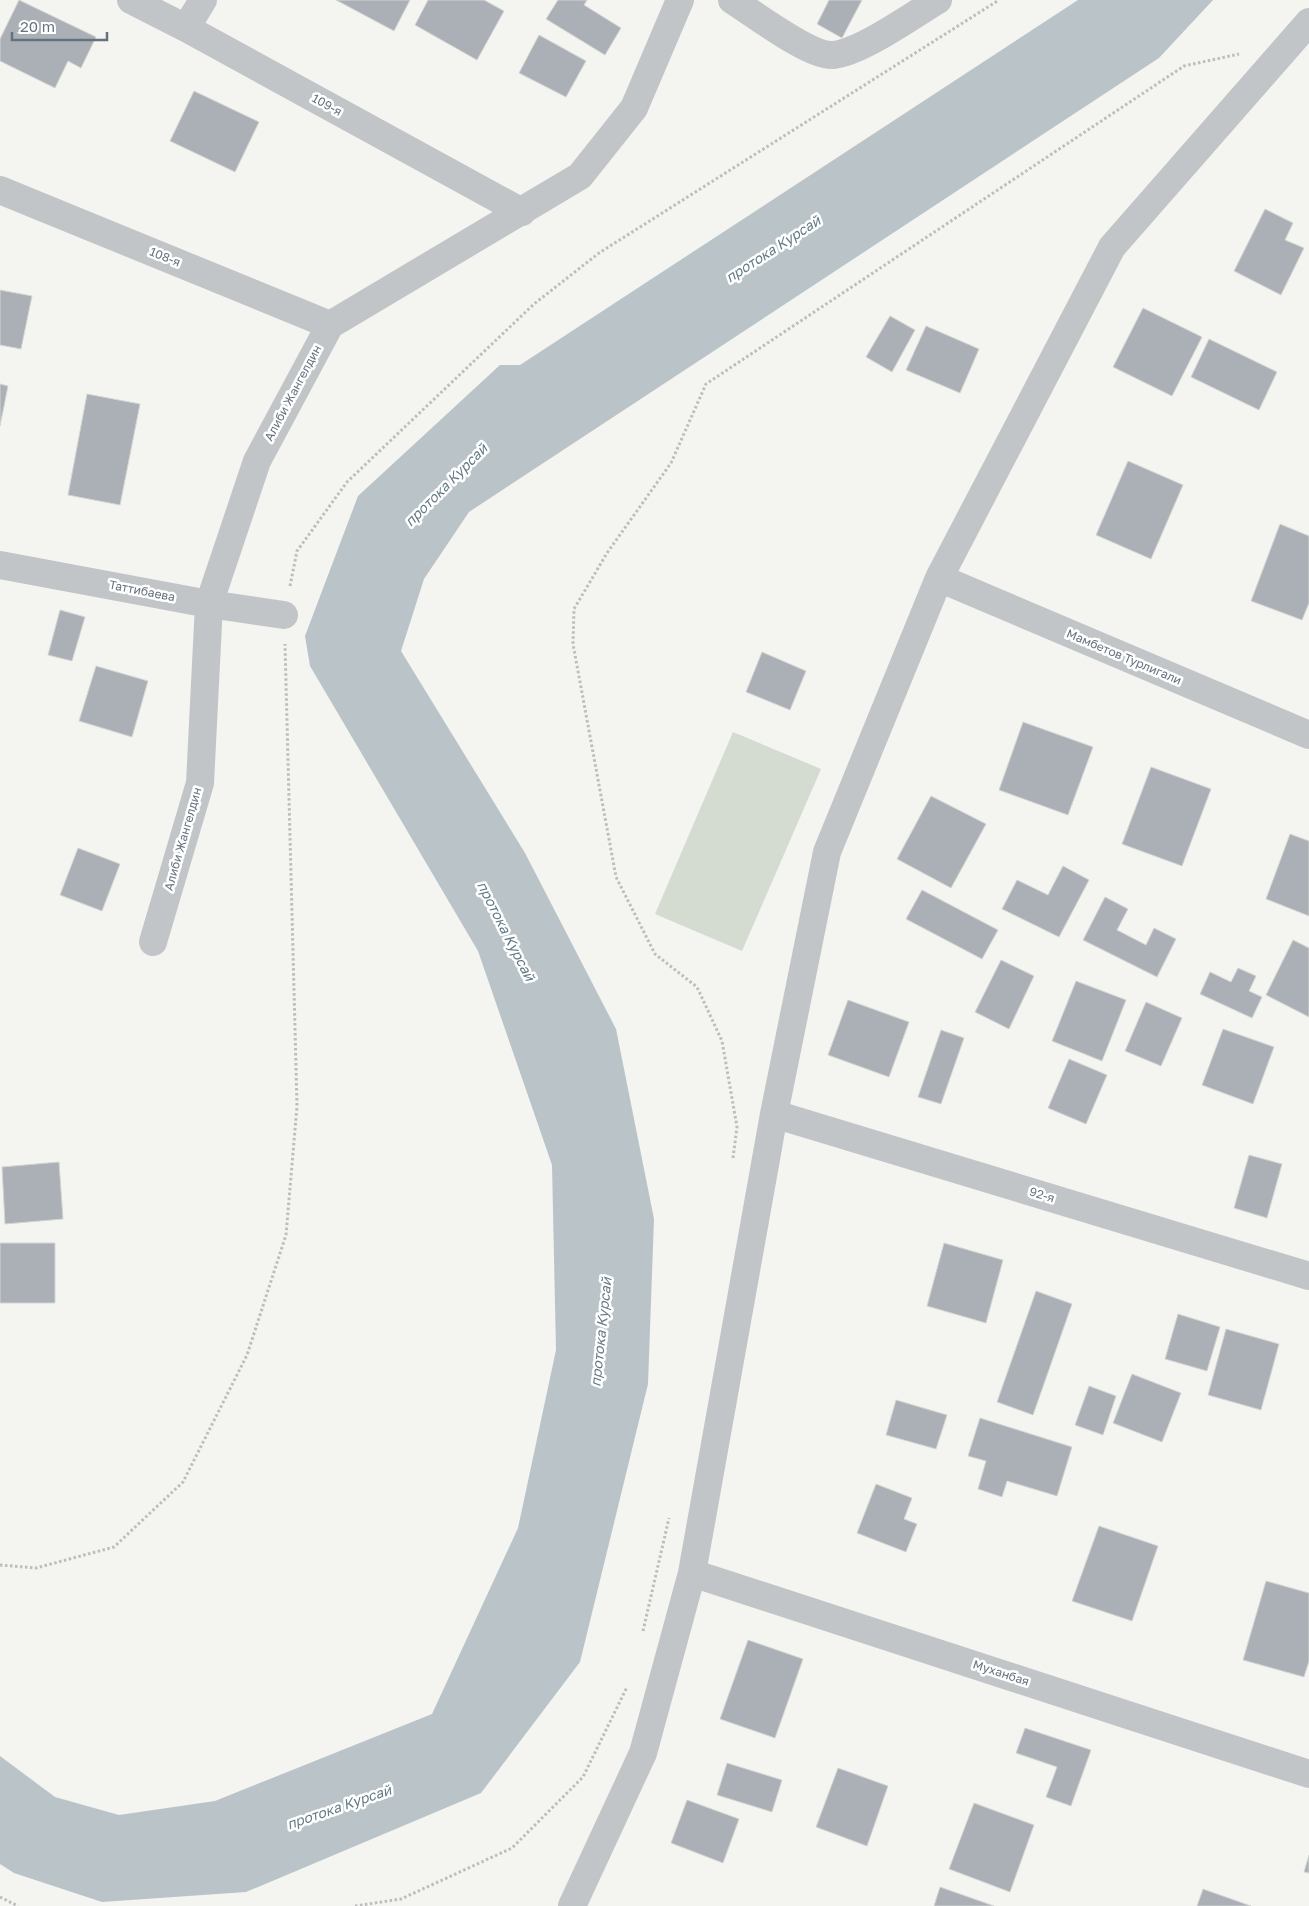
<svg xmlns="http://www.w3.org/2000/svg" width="1309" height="1906" font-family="'Golos Text',sans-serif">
<rect width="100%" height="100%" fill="#f4f4f0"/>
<path fill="#d4dbd1" d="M 733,732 L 821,769 L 742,951 L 655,914 Z"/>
<path fill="#bac4c8" d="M 1078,0 L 1213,0 L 1159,58 L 469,512 L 424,579 L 401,651 L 525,853 L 616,1029 L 654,1219 L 648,1384 L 580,1662 L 481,1793 L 246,1892 L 102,1902 L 14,1873 L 0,1864 L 0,1756 L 55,1797 L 119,1815 L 215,1801 L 432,1714 L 518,1528 L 556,1350 L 552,1165 L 478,951 L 310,666 L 305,636 L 358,496 L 500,365 L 520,365 Z"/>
<path fill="#aab0b6" stroke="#d5d5d3" d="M 19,0 L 96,37 L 81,68 L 68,61 L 55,88 L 0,61 L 0,39 Z
M 336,0 L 410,0 L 394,31 Z
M 428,0 L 484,0 L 504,11 L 477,60 L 415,25 Z
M 558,0 L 587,0 L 584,5 L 621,28 L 605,55 L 546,19 Z
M 829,0 L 862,0 L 842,38 L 817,24 Z
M 539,35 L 586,61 L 566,97 L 519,73 Z
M 194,91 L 259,122 L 235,172 L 170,141 Z
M 1265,209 L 1293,223 L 1285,240 L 1304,248 L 1281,295 L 1234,271 Z
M 0,290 L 32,296 L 21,349 L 0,345 Z
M 1143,308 L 1202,337 L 1172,396 L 1113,367 Z
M 890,316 L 915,330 L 892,372 L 866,357 Z
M 926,326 L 979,349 L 960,393 L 906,370 Z
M 1209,339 L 1277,372 L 1259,410 L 1191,377 Z
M 0,384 L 8,386 L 0,426 Z
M 87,394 L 140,404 L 120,505 L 68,495 Z
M 1128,461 L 1183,485 L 1151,559 L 1096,535 Z
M 1280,524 L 1309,536 L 1309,603 L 1302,620 L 1251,601 Z
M 60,610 L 85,617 L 72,661 L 48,655 Z
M 762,652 L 806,671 L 790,710 L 746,692 Z
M 96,666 L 148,681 L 132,737 L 79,721 Z
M 1023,722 L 1093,747 L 1068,815 L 999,790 Z
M 1151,767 L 1211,789 L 1182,866 L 1122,844 Z
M 931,796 L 986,824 L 951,888 L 897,859 Z
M 1290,834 L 1309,841 L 1309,916 L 1266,899 Z
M 78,848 L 120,864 L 102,911 L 60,895 Z
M 1063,866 L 1089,880 L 1059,937 L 1002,909 L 1017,880 L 1048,895 Z
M 922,890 L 998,930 L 982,959 L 906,919 Z
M 1105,897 L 1128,909 L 1117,930 L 1146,945 L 1154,928 L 1176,939 L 1157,977 L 1083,940 Z
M 1293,940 L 1309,948 L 1309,1017 L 1266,995 Z
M 1001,960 L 1034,976 L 1009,1029 L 975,1012 Z
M 1238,968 L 1256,976 L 1249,991 L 1262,997 L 1252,1018 L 1200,994 L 1210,972 L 1231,982 Z
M 1076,981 L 1126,1000 L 1102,1061 L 1052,1041 Z
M 848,1000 L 909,1022 L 889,1077 L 828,1055 Z
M 1146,1002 L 1182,1018 L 1161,1066 L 1125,1051 Z
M 1223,1029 L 1274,1047 L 1253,1104 L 1202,1085 Z
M 941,1030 L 964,1038 L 941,1104 L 918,1097 Z
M 1069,1059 L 1107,1075 L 1086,1124 L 1048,1108 Z
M 1249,1155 L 1282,1164 L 1267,1218 L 1234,1208 Z
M 59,1162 L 63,1219 L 5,1224 L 2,1167 Z
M 0,1243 L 55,1243 L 55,1303 L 0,1303 Z
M 944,1243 L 1003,1260 L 986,1323 L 927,1306 Z
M 1036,1291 L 1072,1304 L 1033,1415 L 997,1402 Z
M 1178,1314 L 1220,1327 L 1207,1371 L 1165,1359 Z
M 1226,1329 L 1279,1344 L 1261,1410 L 1208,1395 Z
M 1132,1374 L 1181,1393 L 1162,1442 L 1113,1423 Z
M 1089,1386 L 1116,1396 L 1103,1435 L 1075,1425 Z
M 896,1400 L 947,1415 L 936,1449 L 886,1435 Z
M 980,1418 L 1072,1447 L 1057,1496 L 1007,1481 L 1002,1497 L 978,1489 L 986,1461 L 968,1456 Z
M 876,1484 L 912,1498 L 904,1519 L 917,1524 L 906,1552 L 857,1533 Z
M 1099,1526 L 1158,1546 L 1132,1621 L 1072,1601 Z
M 1266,1581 L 1309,1593 L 1309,1661 L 1304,1677 L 1243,1660 Z
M 748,1640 L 803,1659 L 775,1738 L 720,1719 Z
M 1025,1728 L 1091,1750 L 1071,1806 L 1046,1797 L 1057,1767 L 1016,1753 Z
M 727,1763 L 782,1780 L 772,1812 L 717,1795 Z
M 838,1768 L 888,1786 L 867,1846 L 816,1827 Z
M 687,1800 L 739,1819 L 723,1863 L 671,1843 Z
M 974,1803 L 1034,1825 L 1010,1892 L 949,1869 Z
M 1309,1855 L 1309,1873 L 1304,1872 Z
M 940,1887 L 994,1906 L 934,1906 Z
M 1203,1889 L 1251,1906 L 1197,1906 Z"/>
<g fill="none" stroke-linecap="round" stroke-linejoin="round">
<path stroke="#bbbdbf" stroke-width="3" stroke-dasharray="2.5 2.5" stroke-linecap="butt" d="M 290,586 L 297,551 L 347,482 L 534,304 L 599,253 L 999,0
M 733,1158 L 737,1127 L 722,1041 L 697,987 L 655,954 L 616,877 L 573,644 L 574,609 L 607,553 L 671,463 L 706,384 L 1184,66 L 1239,54
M 0,1565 L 36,1568 L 114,1547 L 183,1482 L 247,1355 L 286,1235 L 297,1106 L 285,644
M 643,1631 L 669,1518
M 0,1897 L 18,1906
M 355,1906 L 401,1899 L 512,1848 L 583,1777 L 627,1687"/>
<path stroke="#c2c5c8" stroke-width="28" d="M 131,0 L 186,28 L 522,212
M 732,0 C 753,13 810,57 833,55 C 860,53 913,15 938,0
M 186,28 L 203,0
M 0,190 L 330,325
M 0,565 L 209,604 L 284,615
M 939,578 L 1309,735
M 153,942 L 200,783 L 209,604 L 257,461 L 330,325 L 580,176 L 634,108 L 680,0
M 774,1114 L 1309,1276
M 692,1573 L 1309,1774
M 572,1906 L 643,1753 L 692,1573 L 774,1114 L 827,852 L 939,578 L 1112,247 L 1309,22"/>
</g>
<g text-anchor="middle" stroke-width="5" stroke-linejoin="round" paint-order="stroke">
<g font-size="12" fill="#647280" stroke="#fff">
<text transform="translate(327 105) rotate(29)" y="4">109-я</text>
<text transform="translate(165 257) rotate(22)" y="4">108-я</text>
<text transform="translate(293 393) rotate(-62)" y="4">Алиби Жангелдин</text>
<text transform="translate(142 591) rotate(11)" y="4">Таттибаева</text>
<text transform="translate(1124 657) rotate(23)" y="4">Мамбетов Турлигали</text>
<text transform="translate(183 839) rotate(-74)" y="4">Алиби Жангелдин</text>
<text transform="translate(1042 1195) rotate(17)" y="4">92-я</text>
<text transform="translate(1001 1673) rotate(18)" y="4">Муханбая</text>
</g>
<g font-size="14" font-style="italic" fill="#647a85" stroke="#fff">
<text transform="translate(773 249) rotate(-33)" y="5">протока Курсай</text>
<text transform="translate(446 485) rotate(-45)" y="5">протока Курсай</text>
<text transform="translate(506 931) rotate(63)" y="5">протока Курсай</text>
<text transform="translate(601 1332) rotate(-84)" y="5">протока Курсай</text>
<text transform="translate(339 1807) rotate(-19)" y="5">протока Курсай</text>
</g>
</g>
<path d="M12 32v8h95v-8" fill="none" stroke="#647280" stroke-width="2.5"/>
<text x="20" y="32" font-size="15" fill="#647280" stroke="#ffffff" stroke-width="4" paint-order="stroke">20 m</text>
</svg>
